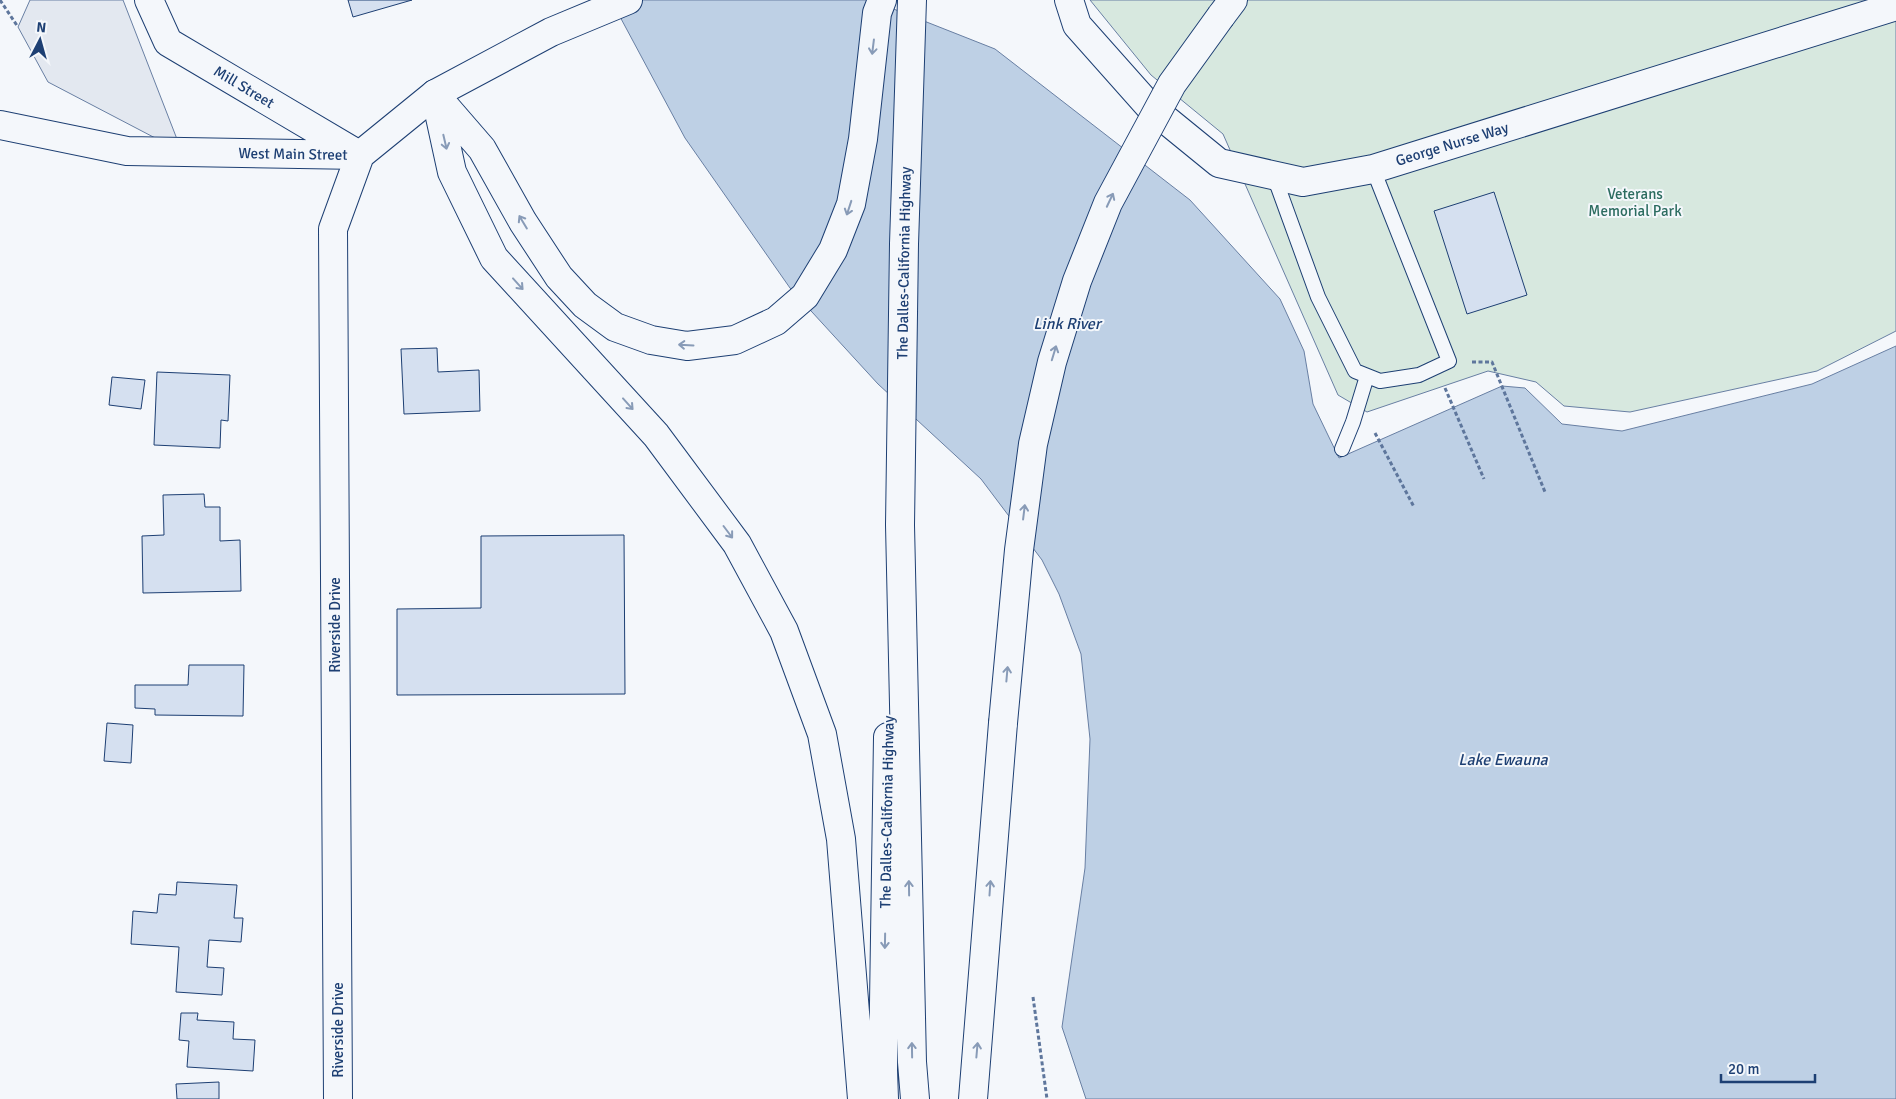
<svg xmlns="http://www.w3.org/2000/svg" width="1896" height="1099" font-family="Signika,sans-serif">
<rect width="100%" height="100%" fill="#f4f7fb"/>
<path fill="#d7e8df" stroke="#687fa3" d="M 1090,0 L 1896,0 L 1896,331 L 1817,371 L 1630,412 L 1564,406 L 1536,382 L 1488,371 L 1367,412 L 1338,395 L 1223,134 L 1151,75 Z"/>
<path fill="#e3e8f0" stroke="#687fa3" d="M 30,0 L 123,0 L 182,152 L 48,82 L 18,27 Z"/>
<path fill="#bed0e5" stroke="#687fa3" d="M 611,0 L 877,0 L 886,6 L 995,49 L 1190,200 L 1280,299 L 1304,351 L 1313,404 L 1339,458 L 1502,386 L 1525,388 L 1562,424 L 1622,431 L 1812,384 L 1896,346 L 1896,1099 L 1086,1099 L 1062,1027 L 1085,868 L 1090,739 L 1081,654 L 1059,594 L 1042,560 L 981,479 L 878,384 L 790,288 L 685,138 Z"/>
<path fill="#d5e0f0" stroke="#1d3f73" d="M 348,0 L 412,0 L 353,17 Z
M 1494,192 L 1527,295 L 1467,314 L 1434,211 Z
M 437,348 L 438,372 L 479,370 L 480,411 L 404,414 L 401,349 Z
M 157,372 L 230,375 L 228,421 L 221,420 L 220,448 L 154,445 Z
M 112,377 L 145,380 L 141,409 L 109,405 Z
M 204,494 L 205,507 L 220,507 L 220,541 L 240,540 L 241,591 L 143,593 L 142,536 L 164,535 L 163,495 Z
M 624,535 L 625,694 L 397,695 L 397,609 L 481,608 L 481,536 Z
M 189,665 L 244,665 L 243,716 L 155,715 L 155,709 L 135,708 L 135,685 L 188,685 Z
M 107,723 L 133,725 L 131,763 L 104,761 Z
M 177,882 L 237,885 L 234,918 L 243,918 L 241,942 L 209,940 L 207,967 L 224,968 L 222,995 L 176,992 L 179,947 L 131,944 L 133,911 L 157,913 L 159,894 L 176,895 Z
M 181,1013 L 198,1013 L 197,1020 L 234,1022 L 233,1039 L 255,1040 L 253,1071 L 187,1067 L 189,1041 L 179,1040 Z
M 219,1082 L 219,1099 L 177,1099 L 176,1084 Z"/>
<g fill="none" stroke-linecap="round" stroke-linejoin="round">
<g stroke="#1d3f73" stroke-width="16">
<path id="lane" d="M 1274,176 L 1318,297 L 1355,371 L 1380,381 L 1419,375 L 1449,361 L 1373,169
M 1342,449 L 1353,422 L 1367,376"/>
</g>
<g stroke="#1d3f73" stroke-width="30">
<path id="street" d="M 149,0 L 168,42 L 359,155
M 1069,0 L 1077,25 L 1149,106 L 1219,163 L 1303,182 L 1373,169 L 1896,6
M 0,125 L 127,151 L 360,155"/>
</g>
<g stroke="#1d3f73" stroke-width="30">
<path id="secondary" d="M 338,1099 L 333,229 L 360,155 L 435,94 L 551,32 L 628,0"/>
</g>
<g stroke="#1d3f73" stroke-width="30">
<path id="highway" d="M 912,0 L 904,244 L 900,525 L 912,1062 L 915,1099
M 1221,16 L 1233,0
M 435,94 L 452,172 L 494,258 L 656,435 L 737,544 L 784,631 L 822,734 L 841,839 L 862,1099
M 437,97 L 482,149 L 523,222 L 559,277 L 585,305 L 615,327 L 651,340 L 687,346 L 735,340 L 776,321 L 805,296 L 833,250 L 851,204 L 863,139 L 877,13 L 882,0
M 884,1099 L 883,1070 L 888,737
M 973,1099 L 1003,723"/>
</g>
<path stroke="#5e769c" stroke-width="3" stroke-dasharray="4 2.5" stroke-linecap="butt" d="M 0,0 L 18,27
M 1472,362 L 1492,362 L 1545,492
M 1445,388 L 1484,479
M 1375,433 L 1414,507
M 1033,997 L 1047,1099"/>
<use href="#lane" stroke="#f4f7fb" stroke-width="14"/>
<use href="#street" stroke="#f4f7fb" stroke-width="28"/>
<use href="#secondary" stroke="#f4f7fb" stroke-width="28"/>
<use href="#highway" stroke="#f4f7fb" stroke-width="28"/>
<g stroke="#1d3f73" stroke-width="30" stroke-linecap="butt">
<path id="highway-bridge" d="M 1003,723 L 1019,550 L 1033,444 L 1052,362 L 1077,281 L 1108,203 L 1172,84 L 1221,16"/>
</g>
<use href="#highway-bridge" stroke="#f4f7fb" stroke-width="28"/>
</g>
<defs><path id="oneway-shaft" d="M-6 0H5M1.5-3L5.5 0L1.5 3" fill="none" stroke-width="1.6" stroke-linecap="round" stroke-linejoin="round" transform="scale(1.25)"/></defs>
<g stroke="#889bb7">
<use href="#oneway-shaft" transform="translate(873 47) rotate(97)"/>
<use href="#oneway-shaft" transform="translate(445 142) rotate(77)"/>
<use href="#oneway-shaft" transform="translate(1110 200) rotate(-65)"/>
<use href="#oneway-shaft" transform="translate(849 208) rotate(108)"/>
<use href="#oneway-shaft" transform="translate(523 222) rotate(-121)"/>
<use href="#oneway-shaft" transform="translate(518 284) rotate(48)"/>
<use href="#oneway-shaft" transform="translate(686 345) rotate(-177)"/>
<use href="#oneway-shaft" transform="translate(1054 353) rotate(-73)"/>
<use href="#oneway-shaft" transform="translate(628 404) rotate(48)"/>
<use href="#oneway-shaft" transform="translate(1024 512) rotate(-83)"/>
<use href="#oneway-shaft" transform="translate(728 532) rotate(53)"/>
<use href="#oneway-shaft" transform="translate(1007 674) rotate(-85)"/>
<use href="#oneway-shaft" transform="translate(909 888) rotate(-91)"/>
<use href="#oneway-shaft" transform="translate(990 888) rotate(-86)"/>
<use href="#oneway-shaft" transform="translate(885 941) rotate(91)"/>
<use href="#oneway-shaft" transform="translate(912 1050) rotate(-91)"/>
<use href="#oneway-shaft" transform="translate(977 1050) rotate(-85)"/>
</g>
<g text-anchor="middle" stroke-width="4" stroke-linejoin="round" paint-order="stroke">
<g font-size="15" fill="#1d3f73" stroke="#f4f7fb">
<text transform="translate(244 87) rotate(31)" y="5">Mill Street</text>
<text transform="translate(1452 144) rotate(-17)" y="5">George Nurse Way</text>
<text transform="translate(293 154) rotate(1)" y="5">West Main Street</text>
<text transform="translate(904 263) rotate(-89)" y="5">The Dalles-California Highway</text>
<text transform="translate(335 625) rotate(-90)" y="5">Riverside Drive</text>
<text transform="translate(887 812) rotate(-89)" y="5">The Dalles-California Highway</text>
<text transform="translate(338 1030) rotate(-90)" y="5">Riverside Drive</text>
</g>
<g font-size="15" fill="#2c6c60" stroke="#f4f7fb">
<text x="1635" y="199">Veterans<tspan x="1635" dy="17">Memorial Park</tspan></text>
</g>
<g font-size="16" font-style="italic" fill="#1d3f73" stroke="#f4f7fb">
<text x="1067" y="329">Link River</text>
<text x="1503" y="765">Lake Ewauna</text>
</g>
</g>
<g transform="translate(40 40) rotate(6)" stroke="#f4f7fb" stroke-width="4" paint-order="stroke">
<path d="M0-4L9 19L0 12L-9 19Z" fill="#1d3f73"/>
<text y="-8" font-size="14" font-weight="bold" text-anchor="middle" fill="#1d3f73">N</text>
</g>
<path d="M1721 1074v8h94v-8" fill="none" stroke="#1d3f73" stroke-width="2.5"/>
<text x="1728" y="1074" font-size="15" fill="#1d3f73" stroke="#f4f7fb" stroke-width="4" paint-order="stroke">20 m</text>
</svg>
